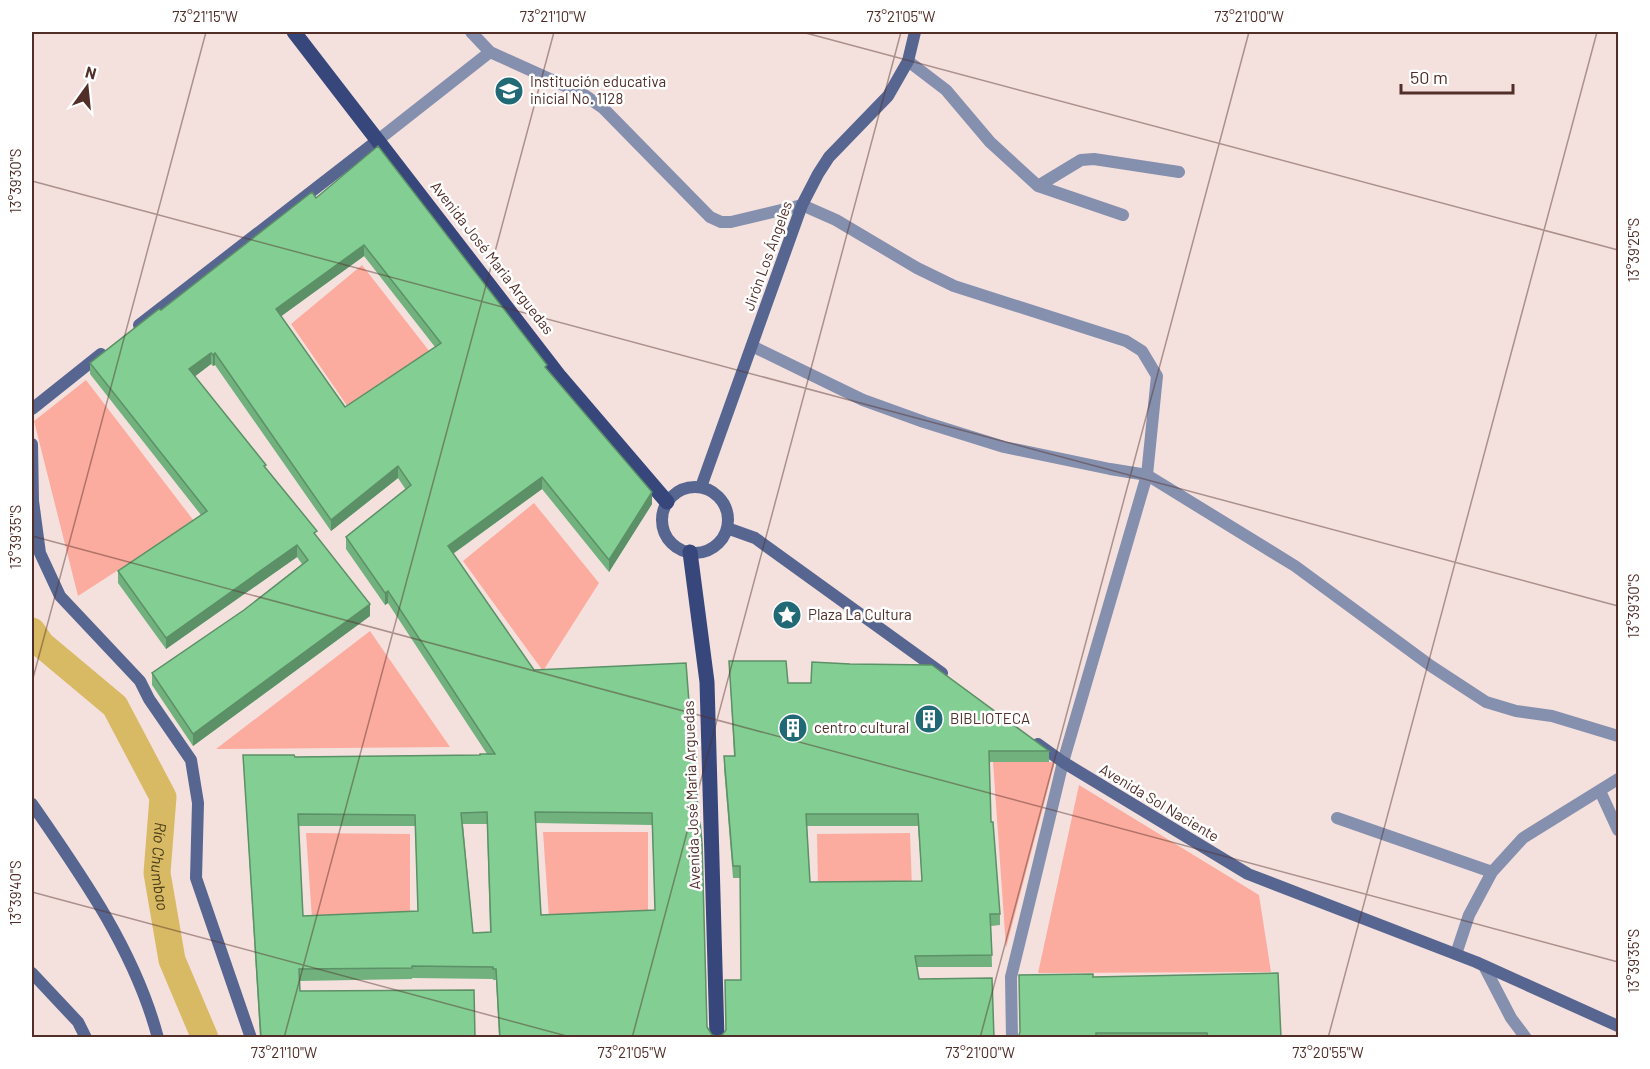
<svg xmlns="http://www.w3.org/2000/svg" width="1650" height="1069" font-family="Barlow,sans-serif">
<rect width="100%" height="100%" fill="#f4e1de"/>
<path fill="#fcac9e" d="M 362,265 L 430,352 L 348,407 L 291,324 Z
M 86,380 L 194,521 L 78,596 L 34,421 Z
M 534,503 L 599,583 L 543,671 L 463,561 Z
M 370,631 L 450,747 L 216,749 Z
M 993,762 L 1055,762 L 1006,948 Z
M 1079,785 L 1259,895 L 1271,972 L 1038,973 Z
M 543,832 L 648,832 L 648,917 L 549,918 Z
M 306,833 L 410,834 L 410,918 L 312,919 Z
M 910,833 L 912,888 L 818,889 L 817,834 Z"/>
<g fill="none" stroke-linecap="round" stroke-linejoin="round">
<path stroke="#d9ba64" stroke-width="27" id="s1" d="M 32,631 L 41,644 L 115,706 L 163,797 L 157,873 L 172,960 L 205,1038"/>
<path stroke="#858fae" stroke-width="12" d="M 471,32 L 490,52 L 583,94 L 603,108 L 710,217 L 721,222 L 731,222 L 802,205 L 836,220 L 917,268 L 954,286 L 1126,341 L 1142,351 L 1157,376 L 1147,475 L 1063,762 L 1033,887 L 1011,977 L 1012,1038
M 908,61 L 946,90 L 990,142 L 1038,186 L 1123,215
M 378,140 L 490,52
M 1038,186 L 1081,160 L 1094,159 L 1179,172
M 752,346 L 863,400 L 924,422 L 1004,447 L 1110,469 L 1147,475 L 1295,566 L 1431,666 L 1486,702 L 1516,711 L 1552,716 L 1618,736
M 1600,791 L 1618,830
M 1337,818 L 1492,872
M 1456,954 L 1469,915 L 1492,872 L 1523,838 L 1618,779
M 1484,966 L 1511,1018 L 1526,1038"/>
<path stroke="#576591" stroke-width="12" d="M 139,325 L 378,140
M 32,409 L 101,354
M 32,444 L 33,501 L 40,553 L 60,596 L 140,681 L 149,699 L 191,760 L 198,803 L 196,878 L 251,1038
M 701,487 L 802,205 L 818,174 L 829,157 L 888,96 L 908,61 L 915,32
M662 520a33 33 0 1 1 66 0a33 33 0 1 1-66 0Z
M 727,528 L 755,538 L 942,673
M 1038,744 L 1063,762 L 1248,874 L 1476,962 L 1618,1026
M 32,804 C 82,876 135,951 158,1038
M 32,973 L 78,1022 L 86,1038"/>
<path stroke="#38477b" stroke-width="15" d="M 294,32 L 560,377 L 667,502
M 690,552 L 707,682 L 717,1038"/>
</g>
<path fill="#71b17e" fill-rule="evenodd" d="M 316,198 L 547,369 L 652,504 L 609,572 L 542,489 L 453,554 L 534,670 L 686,663 L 707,1027 L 712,1035 L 717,1036 L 722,1035 L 726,1031 L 741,980 L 740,878 L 733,878 L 724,768 L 724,756 L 734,756 L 729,661 L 788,683 L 1049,751 L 1049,762 L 989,762 L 991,822 L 1000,914 L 1000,925 L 991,926 L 992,967 L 917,967 L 919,979 L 994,1038 L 499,1038 L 496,980 L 493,980 L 493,979 L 412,978 L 412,979 L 299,981 L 300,991 L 475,1038 L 260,1038 L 243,755 L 295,757 L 480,755 L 487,754 L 388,603 L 385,605 L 346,549 L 346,537 L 406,490 L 398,478 L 331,531 L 215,365 L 213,366 L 211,364 L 195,376 L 266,468 L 317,537 L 370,616 L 193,746 L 152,685 L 152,673 L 244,610 L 302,564 L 297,557 L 166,649 L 118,583 L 118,571 L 201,515 L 90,374 L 90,363 ZM 364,256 L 435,347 L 345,407 L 281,316 ZM 535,823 L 652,825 L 655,910 L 541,915 ZM 463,824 L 487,824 L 490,932 L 473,933 ZM 298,826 L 415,826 L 418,911 L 303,916 ZM 807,826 L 918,826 L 922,881 L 810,882 Z
M 1093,977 L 1281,1038 L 1018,1038 Z"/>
<path fill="#5c9067" d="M 364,245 L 364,256 L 276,320 L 276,309 Z
M 211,353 L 211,364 L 189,381 L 189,369 Z
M 215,353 L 215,365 L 213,366 L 213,355 Z
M 398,466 L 398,478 L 331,531 L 331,520 Z
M 542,477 L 542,489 L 448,557 L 448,546 Z
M 652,492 L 652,504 L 609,572 L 609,560 Z
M 297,545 L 297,557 L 166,649 L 166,638 Z
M 388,591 L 388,603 L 385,605 L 385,593 Z
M 370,604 L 370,616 L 193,746 L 193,734 Z"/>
<path fill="#83ce93" stroke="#5c9067" stroke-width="1.5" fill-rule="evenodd" d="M 378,146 L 547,365 L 545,367 L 652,492 L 609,560 L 542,477 L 448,546 L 534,670 L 686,663 L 693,754 L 696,754 L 698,822 L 700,822 L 702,843 L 707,1027 L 712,1035 L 717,1036 L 722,1035 L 726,1030 L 725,980 L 741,980 L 740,866 L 733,866 L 724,756 L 735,756 L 729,661 L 786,661 L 788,683 L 811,683 L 812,662 L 850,664 L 932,665 L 1049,751 L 989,751 L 991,822 L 993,822 L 1000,914 L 990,914 L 992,955 L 915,956 L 919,979 L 992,978 L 994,1038 L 668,1038 L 668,1037 L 551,1036 L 551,1038 L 500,1038 L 496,969 L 493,969 L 493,967 L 412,966 L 412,968 L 299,969 L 300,991 L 474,990 L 475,1038 L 261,1038 L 243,755 L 294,755 L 295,757 L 480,755 L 480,754 L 495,754 L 388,591 L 385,593 L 346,537 L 411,485 L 398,466 L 331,520 L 215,353 L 213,355 L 211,353 L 189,369 L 266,465 L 264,466 L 317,531 L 314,533 L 370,604 L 193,734 L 152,673 L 244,610 L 308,560 L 297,545 L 166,638 L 118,571 L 207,511 L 90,363 L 159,309 L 161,310 L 312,192 L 316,198 ZM 364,245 L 441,343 L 345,407 L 276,309 ZM 487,812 L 491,932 L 473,933 L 461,813 ZM 535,812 L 652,813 L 655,910 L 541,915 ZM 298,814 L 415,815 L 418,911 L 303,916 ZM 806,814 L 918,814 L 922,881 L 810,882 Z
M 1278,973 L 1281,1038 L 1208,1038 L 1207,1033 L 1096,1033 L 1096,1038 L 1018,1038 L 1020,1032 L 1019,975 L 1093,974 L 1093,977 Z"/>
<path fill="none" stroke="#512e28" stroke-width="1.5" stroke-opacity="0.45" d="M 802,32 L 1618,250M 32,181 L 1618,606M 32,536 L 1618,962M 32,682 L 206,32M 32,892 L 574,1038M 284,1038 L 554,32M 632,1038 L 901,32M 980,1038 L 1249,32M 1328,1038 L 1597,32"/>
<defs>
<g id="school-disc" transform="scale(1.5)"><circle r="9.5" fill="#206975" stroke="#fff"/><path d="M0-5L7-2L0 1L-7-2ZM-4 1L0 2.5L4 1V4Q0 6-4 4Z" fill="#fff"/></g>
<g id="sight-disc" transform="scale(1.5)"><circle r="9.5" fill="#206975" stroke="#fff"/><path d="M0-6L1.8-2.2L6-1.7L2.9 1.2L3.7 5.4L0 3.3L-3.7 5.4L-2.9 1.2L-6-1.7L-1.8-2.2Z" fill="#fff"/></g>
<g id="building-disc" transform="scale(1.5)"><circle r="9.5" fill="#206975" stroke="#fff"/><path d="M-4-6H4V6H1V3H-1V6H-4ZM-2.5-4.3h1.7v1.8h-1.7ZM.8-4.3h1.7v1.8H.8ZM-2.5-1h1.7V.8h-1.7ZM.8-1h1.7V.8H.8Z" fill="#fff"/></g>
</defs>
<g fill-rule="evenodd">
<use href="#school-disc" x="509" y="91"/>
<use href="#sight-disc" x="787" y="615"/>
<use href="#building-disc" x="929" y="719"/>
<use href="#building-disc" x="793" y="728"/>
</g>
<g text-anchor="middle" stroke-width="5" stroke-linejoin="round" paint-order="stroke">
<g font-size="15" fill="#512e28" stroke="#fff" text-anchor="start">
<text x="530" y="87">Institución educativa<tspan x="530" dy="17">inicial No. 1128</tspan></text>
<text x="808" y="620">Plaza La Cultura</text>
<text x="950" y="724">BIBLIOTECA</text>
<text x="814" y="733">centro cultural</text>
</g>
<g font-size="15" fill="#512e28" stroke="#fff">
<text transform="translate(768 256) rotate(-70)" y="5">Jirón Los Ángeles</text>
<text transform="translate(492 258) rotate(52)" y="5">Avenida José Maria Arguedas</text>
<text transform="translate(692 795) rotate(-92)" y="5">Avenida José Maria Arguedas</text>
<text transform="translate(1159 803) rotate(31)" y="5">Avenida Sol Naciente</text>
</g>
<g font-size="16" font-style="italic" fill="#483b16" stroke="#fff">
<text dy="6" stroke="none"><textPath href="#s1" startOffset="285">Río Chumbao</textPath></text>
</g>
</g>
<rect width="1650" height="1069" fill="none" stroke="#ffffff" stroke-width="66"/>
<g transform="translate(87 87) rotate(15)" stroke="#ffffff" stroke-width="4.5" paint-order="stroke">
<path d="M0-4.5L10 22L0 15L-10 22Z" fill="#512e28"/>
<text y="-9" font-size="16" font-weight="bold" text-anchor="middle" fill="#512e28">N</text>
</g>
<path d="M1401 84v9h112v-9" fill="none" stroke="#512e28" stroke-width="3"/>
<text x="1410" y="84" font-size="18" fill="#512e28" stroke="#ffffff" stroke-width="4.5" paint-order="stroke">50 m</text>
<rect x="33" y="33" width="1584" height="1003" fill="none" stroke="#512e28" stroke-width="2"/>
<g font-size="15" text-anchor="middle" fill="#512e28">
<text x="205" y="22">73°21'15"W</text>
<text x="553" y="22">73°21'10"W</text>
<text x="901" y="22">73°21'05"W</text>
<text x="1249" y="22">73°21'00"W</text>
<text transform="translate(16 181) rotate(-90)" y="5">13°39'30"S</text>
<text transform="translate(1634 250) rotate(-90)" y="5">13°39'25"S</text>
<text transform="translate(16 537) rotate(-90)" y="5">13°39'35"S</text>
<text transform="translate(1634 606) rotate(-90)" y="5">13°39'30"S</text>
<text transform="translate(16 893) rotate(-90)" y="5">13°39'40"S</text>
<text transform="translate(1634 961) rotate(-90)" y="5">13°39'35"S</text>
<text x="284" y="1058">73°21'10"W</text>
<text x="632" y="1058">73°21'05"W</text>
<text x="980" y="1058">73°21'00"W</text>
<text x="1328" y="1058">73°20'55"W</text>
</g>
</svg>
